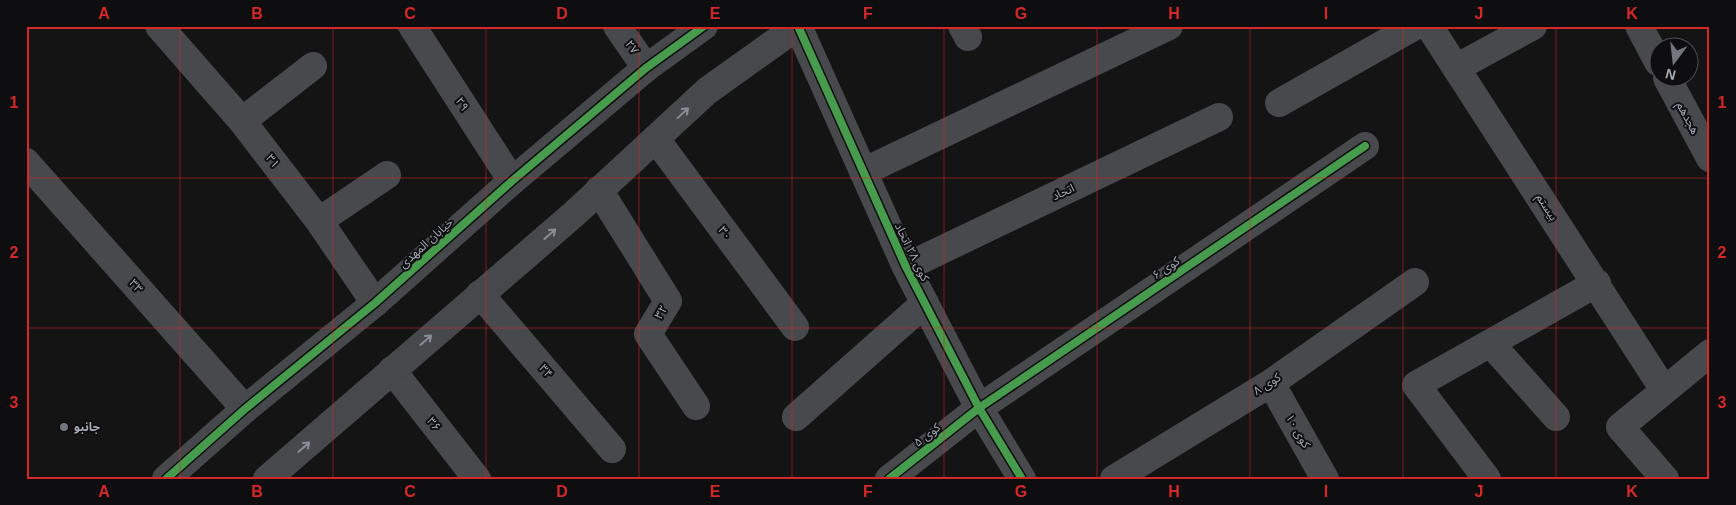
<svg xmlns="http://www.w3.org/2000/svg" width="1736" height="505" font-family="Arial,'Noto Sans Arabic',sans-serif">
<rect width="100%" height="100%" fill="#141414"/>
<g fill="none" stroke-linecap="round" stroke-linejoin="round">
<path stroke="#48494d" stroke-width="28" d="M 159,26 L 242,121 L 319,221 L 375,303
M 412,26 L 512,181
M 617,26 L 646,68
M 798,26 L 906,267 L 979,408 L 1022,479
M 962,26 L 968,37
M 1429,26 L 1664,390
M 1639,26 L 1658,62
M 1456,68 L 1533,26
M 1667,78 L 1710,158
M 1279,103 L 1415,26
M 242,121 L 313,66
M 656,139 L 795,327
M 26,162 L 245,409
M 863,172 L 1169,26
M 599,190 L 668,301 L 648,334 L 696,406
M 319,221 L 387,175
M 906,267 L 1219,117
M 480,294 L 612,449
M 1491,344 L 1556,417
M 392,370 L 477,479
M 1271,383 L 1325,479
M 796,417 L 925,303
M 889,479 L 979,408 L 1365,146
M 1114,479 L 1271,383 L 1415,282
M 1487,479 L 1416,385 L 1597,283
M 1665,479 L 1620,427 L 1710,353"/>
<path stroke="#46484b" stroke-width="28" d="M 166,479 L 245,409 L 375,303 L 512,181 L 646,68 L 704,26
M 267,479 L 574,214 L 707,91 L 798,26"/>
<g stroke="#0e0e10" stroke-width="11">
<path id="cycleway" d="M 798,26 L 906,267 L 979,408 L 1022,479
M 166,479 L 245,409 L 375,303 L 512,181 L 646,68 L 704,26
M 889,479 L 979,408 L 1365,146"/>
</g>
<use href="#cycleway" stroke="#469c4c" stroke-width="8"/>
</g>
<defs><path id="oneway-shaft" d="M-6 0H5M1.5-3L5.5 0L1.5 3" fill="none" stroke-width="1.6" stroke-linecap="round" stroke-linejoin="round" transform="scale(1.25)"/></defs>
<g stroke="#888d96">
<use href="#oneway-shaft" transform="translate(683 113) rotate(-43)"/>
<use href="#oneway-shaft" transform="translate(550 234) rotate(-41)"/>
<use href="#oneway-shaft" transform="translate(426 340) rotate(-41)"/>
<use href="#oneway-shaft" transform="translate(304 447) rotate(-41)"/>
</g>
<path fill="none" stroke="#d62828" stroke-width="1" stroke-opacity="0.55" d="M 180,26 L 180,479M 333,26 L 333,479M 486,26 L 486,479M 639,26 L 639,479M 792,26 L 792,479M 944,26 L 944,479M 1097,26 L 1097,479M 1250,26 L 1250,479M 1403,26 L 1403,479M 1556,26 L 1556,479M 26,178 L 1710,178M 26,328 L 1710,328"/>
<circle fill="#72767d" stroke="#0e0e10" stroke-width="2" cx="64" cy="427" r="5"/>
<g text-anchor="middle" stroke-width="4" stroke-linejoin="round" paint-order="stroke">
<g font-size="12" fill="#a4abb6" stroke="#0e0e10">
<text transform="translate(632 47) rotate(55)" y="4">۲۷</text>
<text transform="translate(462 104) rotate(57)" y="4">۲۹</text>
<text transform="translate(1688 118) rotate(62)" y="4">هجدهم</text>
<text transform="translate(273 161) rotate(52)" y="4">۳۱</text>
<text transform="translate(1063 192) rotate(-25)" y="4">اتحاد</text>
<text transform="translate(1547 207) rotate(57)" y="4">بیستم</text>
<text transform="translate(725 233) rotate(53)" y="4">۳۰</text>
<text transform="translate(426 243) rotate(-42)" y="4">خیابان المهدی</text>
<text transform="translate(912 252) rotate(64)" y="4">کوی ۲۸ اتحاد</text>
<text transform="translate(1166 268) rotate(-34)" y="4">کوی ۶</text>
<text transform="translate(136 286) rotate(48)" y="4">۳۳</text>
<text transform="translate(661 312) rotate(-59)" y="4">۳۲</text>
<text transform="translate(546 371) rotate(49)" y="4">۳۴</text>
<text transform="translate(1267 384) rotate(-33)" y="4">کوی ۸</text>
<text transform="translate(434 424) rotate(52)" y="4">۳۶</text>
<text transform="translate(1298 431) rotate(60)" y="4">کوی ۱۰</text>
<text transform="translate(927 435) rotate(-38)" y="4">کوی ۵</text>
</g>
<g font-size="12" font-weight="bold" fill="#a4abb6" stroke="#0e0e10" text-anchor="start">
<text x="74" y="431">جانبو</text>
</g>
</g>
<rect width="1736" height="505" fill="none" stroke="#0e0e10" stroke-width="55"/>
<g transform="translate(1674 62) rotate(195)"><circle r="24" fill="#0e0e10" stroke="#4a4d52"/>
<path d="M0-4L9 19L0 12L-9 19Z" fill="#72767d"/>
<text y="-8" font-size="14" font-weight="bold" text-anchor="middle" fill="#a4abb6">N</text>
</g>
<rect x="28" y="28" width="1680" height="450" fill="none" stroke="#d62828" stroke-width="2"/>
<g font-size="16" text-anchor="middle" font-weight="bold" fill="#d62828">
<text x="104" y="19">A</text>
<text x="257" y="19">B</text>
<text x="410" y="19">C</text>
<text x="562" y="19">D</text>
<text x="715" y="19">E</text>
<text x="868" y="19">F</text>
<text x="1021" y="19">G</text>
<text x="1174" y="19">H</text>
<text x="1326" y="19">I</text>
<text x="1479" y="19">J</text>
<text x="1632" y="19">K</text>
<text x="14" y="108">1</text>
<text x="1722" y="108">1</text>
<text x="14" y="258">2</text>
<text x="1722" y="258">2</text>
<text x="14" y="408">3</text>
<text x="1722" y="408">3</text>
<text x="104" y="497">A</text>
<text x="257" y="497">B</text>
<text x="410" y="497">C</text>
<text x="562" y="497">D</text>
<text x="715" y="497">E</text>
<text x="868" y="497">F</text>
<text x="1021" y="497">G</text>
<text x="1174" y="497">H</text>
<text x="1326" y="497">I</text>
<text x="1479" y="497">J</text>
<text x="1632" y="497">K</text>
</g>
</svg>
